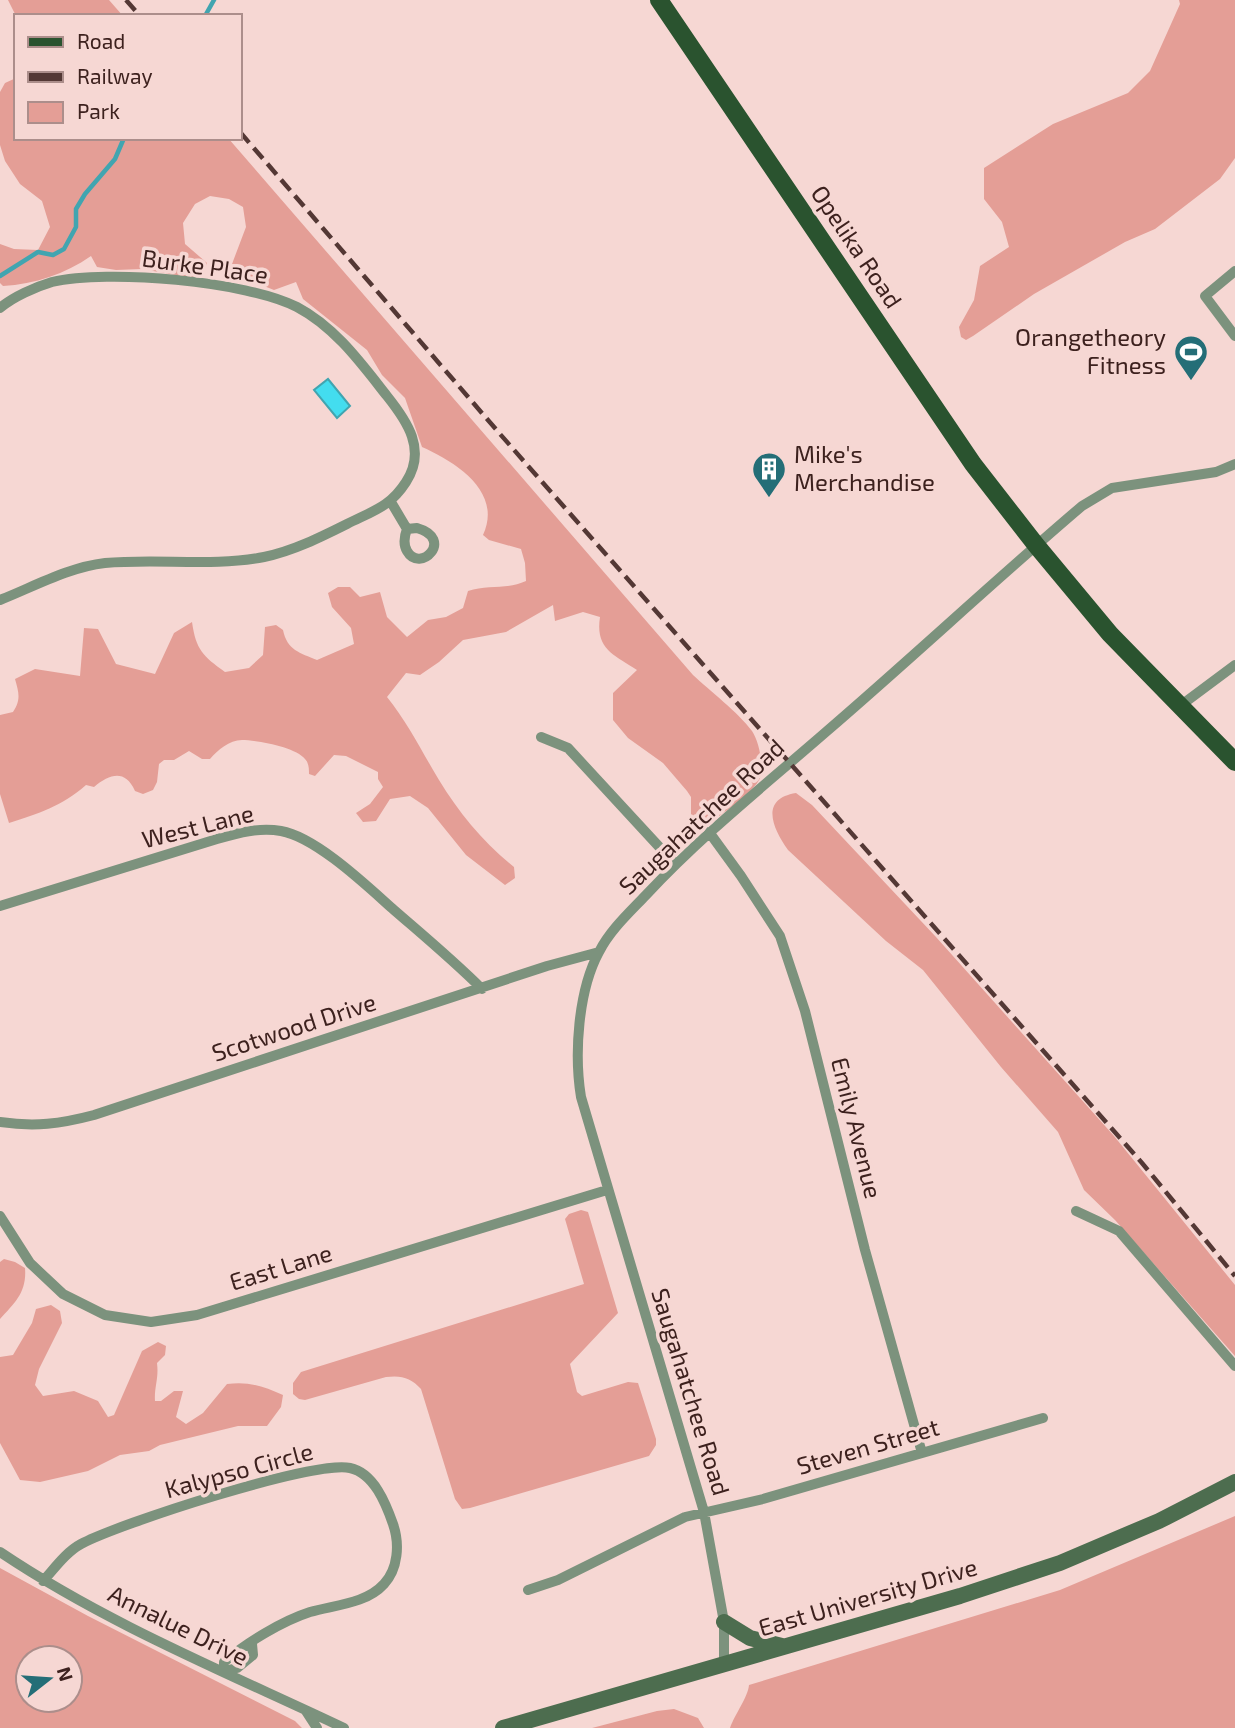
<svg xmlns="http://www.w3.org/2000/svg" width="1235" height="1728" font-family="'Exo 2',sans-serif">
<rect width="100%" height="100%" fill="#f6d7d3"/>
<path fill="#e49e96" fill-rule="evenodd" d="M 8,0 L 109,0 L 123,16 L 16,16 Z
M 1179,0 L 1235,0 L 1235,158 L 1220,179 L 1155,229 L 1125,242 L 1034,294 L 973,336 L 966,340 L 961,337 L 959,327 L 974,300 L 980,266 L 1009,247 L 1002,222 L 984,199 L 984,168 L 1053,124 L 1128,93 L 1150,71 L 1180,4 Z
M 16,78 L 16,138 L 228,138 L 693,675 C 710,691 738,712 752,731 C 759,741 764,766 760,778 C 755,792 712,822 698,830 L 691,822 L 691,797 L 687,791 L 663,763 L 628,738 L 613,720 L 613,693 L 637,670 C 614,655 595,649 600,617 L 583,612 L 555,621 L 553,605 L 506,632 L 463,640 L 439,662 L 420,675 L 406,673 L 387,697 C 408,723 422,752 439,780 C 459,813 484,843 514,867 L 515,878 L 505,885 L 466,855 L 428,808 L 410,796 L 390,799 L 376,821 L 363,822 L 356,813 L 370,804 L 383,787 L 378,779 L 378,772 L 346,756 L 334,755 L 315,776 L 309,774 C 309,769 309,763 305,759 C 296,747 257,740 242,740 C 229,740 218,750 210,759 L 202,759 L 189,751 L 174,760 L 164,760 L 159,764 L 157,782 L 153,790 L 143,794 L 135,791 C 125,769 110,774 94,787 L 86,785 C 61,807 39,813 9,823 L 0,794 L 0,715 L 13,712 C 21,700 19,693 15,679 L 35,669 L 80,676 L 84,628 L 98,629 L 116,664 L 155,674 L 174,633 L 192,622 C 196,650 203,656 225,672 L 249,668 L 263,655 L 265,627 L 276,625 L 283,630 C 287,650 300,653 317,660 L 354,644 L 351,628 L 332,607 L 328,593 L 338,587 L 350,587 L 360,597 L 380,592 L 387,617 L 407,637 L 428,620 L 446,617 L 463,608 L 468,591 C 488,584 507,590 526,581 L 525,563 L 521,549 L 489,540 L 483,535 C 503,492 456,462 422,447 L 405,398 L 382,375 L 367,350 L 303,299 L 296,282 L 274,290 L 244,278 L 232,264 L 246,227 L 243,207 L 229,199 L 210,196 L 195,204 L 183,223 L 185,244 L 207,263 L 204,272 L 193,278 L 142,269 L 116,270 L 97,267 L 91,256 C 65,274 35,284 3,286 L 0,283 L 0,244 L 14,249 L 38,250 L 50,227 L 42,201 L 20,184 L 5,161 L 0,145 L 0,92 L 5,83 Z
M 796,793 L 812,805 L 936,937 L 1114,1136 L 1235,1285 L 1235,1356 L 1115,1220 L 1084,1190 L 1058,1132 L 1001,1067 L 923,970 L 886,941 L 788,850 C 773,829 759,799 796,793 Z
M 581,1210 L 588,1212 L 618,1313 L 570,1364 L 577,1392 L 582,1396 L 628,1382 L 638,1383 L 656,1439 L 656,1445 L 649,1456 L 470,1508 L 462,1509 L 455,1499 L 421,1389 C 411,1378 402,1375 386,1377 L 305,1400 L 299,1399 L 293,1394 L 293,1383 L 301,1372 L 584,1284 L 565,1219 L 569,1214 Z
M 4,1259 L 15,1262 L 25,1268 C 27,1292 15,1303 0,1319 L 0,1262 Z
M 51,1305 L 60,1311 L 62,1323 L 39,1369 L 35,1385 L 43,1396 L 74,1391 L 98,1401 L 108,1417 L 114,1415 L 142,1351 L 158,1342 L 166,1346 L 165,1355 L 157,1363 C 159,1379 154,1387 155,1401 L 161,1401 L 174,1391 L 183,1391 L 176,1417 L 186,1424 L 203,1413 L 227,1384 C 248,1381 263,1386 283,1395 L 281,1407 L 267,1426 L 238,1426 L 160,1445 L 149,1451 L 120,1455 L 88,1471 L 40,1482 L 20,1480 L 0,1443 L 0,1357 L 13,1355 L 32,1323 L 36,1309 Z
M 1235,1516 L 1235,1728 L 730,1728 C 735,1714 748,1697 749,1685 L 1060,1590 Z
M 0,1568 L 88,1616 L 295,1721 L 302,1728 L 0,1728 ZM 28,1658 L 70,1658 L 70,1700 L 28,1700 Z
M 674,1709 L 698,1718 L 704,1728 L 592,1728 L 657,1711 Z"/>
<path fill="#43ddef" stroke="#41a5b0" stroke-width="2" d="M 328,379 L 350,406 L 337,418 L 314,390 Z"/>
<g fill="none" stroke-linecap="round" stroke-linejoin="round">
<path stroke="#41a5b0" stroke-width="4.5" d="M 205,16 L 214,0
M 0,276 L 38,252 L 53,255 L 64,249 L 76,227 L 76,209 L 85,194 L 115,159 L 124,138"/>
<path stroke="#7c927d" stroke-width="10" d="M 1235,271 L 1205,296 L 1235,336
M 0,308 C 13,297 35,287 52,282 C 108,269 246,281 297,307 C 335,327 361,363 387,396 C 407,421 427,450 406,482 C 390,507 373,511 347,524 C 321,537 293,551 264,557 C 212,567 158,558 105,563 C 69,567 33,587 0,600
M 391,502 L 407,529
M 417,528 C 455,539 420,574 407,551 C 403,544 404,537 407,529 Z
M 1180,706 L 1235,665
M 541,737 L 568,748 L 675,864
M 709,832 L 741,876 L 780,936 L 805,1011 L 865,1250 L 922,1453
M 0,906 L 217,839 C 238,833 259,827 281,831 C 316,837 367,886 394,910 C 424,936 454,961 482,989
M 0,1122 C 35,1127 60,1124 94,1115 L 547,966 L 599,952
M 1076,1211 L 1119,1231 L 1235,1366
M 0,1216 L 30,1263 L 63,1294 L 105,1315 L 151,1322 L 197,1315 L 607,1190
M 0,1552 C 107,1624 228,1673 344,1728
M 43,1581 C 54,1569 66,1552 81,1544 C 118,1524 314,1460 350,1468 C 374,1473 386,1504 393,1524 C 400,1544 398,1569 384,1584 C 366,1604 334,1605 310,1612 C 282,1621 246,1643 224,1662 L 224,1671 L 237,1668 L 253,1655 L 252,1644
M 528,1590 L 558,1580 L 685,1517 L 763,1499 L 1043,1418
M 724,1665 L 724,1622 L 704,1512 L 581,1097 C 574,1054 578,991 599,952 C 610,930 630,912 646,895 C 702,835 765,785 827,731 C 913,657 995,580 1082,506 L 1112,488 L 1216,472 L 1235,464
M 306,1711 L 317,1728"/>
<path stroke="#4d6d4f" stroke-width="16" d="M 724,1622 L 750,1638 L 782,1646
M 503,1728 L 960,1596 L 1060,1563 L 1159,1521 L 1235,1482"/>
<path stroke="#2a532f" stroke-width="18" d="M 659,0 L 973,464 L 1036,545 L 1110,634 L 1235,762"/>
<path stroke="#543835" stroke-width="4.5" stroke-dasharray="14 7" stroke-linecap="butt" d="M 126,0 L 140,16
M 240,132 L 500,434 L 1142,1163 L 1235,1276"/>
</g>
<defs>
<g id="stadium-pin" transform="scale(1.75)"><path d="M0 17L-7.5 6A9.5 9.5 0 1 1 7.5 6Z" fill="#246e77" stroke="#f6d7d3"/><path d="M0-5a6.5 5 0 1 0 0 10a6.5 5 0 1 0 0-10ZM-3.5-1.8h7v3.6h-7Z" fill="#fff"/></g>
<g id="building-pin" transform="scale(1.75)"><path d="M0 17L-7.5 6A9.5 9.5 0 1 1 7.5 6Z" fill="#246e77" stroke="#f6d7d3"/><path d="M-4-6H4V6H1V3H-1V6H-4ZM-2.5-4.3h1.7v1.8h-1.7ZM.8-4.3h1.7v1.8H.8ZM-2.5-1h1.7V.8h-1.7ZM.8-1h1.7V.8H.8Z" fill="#fff"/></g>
</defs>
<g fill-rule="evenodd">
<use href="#stadium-pin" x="1191" y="352"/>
<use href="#building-pin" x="769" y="469"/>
</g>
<g text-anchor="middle" stroke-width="7" stroke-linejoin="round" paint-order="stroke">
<g font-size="24" fill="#3d211e" stroke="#f6d7d3">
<text transform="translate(856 247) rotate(56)" y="8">Opelika Road</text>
<text transform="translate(205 267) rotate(8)" y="8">Burke Place</text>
<text transform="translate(702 817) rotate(-43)" y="8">Saugahatchee Road</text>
<text transform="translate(198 827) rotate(-14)" y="8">West Lane</text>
<text transform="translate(294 1028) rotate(-18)" y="8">Scotwood Drive</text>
<text transform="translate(856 1128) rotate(76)" y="8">Emily Avenue</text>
<text transform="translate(281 1268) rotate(-17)" y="8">East Lane</text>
<text transform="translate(690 1392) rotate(73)" y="8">Saugahatchee Road</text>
<text transform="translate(868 1447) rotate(-16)" y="8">Steven Street</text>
<text transform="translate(239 1471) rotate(-15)" y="8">Kalypso Circle</text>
<text transform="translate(868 1598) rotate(-16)" y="8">East University Drive</text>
<text transform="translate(178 1626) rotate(26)" y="8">Annalue Drive</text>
</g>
<g font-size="24" fill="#3d211e" stroke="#f6d7d3" text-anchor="end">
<text x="1166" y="346">Orangetheory<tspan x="1166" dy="28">Fitness</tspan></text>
<text x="794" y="463" text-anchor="start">Mike's<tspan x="794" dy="28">Merchandise</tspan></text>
</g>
</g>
<rect x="14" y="14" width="228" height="126" fill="#f6d7d3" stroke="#ac8e8b" stroke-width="2"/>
<rect x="28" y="37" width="35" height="10" fill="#2a532f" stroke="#ac8e8b" stroke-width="2"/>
<text x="77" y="49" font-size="21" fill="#3d211e">Road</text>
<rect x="28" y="72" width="35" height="10" fill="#543835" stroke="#ac8e8b" stroke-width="2"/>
<text x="77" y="84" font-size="21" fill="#3d211e">Railway</text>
<rect x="28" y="102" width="35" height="21" fill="#e49e96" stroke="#ac8e8b" stroke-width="2"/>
<text x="77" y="119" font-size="21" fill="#3d211e">Park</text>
<g transform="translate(49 1679) rotate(73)"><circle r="33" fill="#f6d7d3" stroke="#ac8e8b" stroke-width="2"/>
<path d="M0-5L12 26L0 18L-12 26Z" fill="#246e77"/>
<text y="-10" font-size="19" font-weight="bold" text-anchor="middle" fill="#3d211e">N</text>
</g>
</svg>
